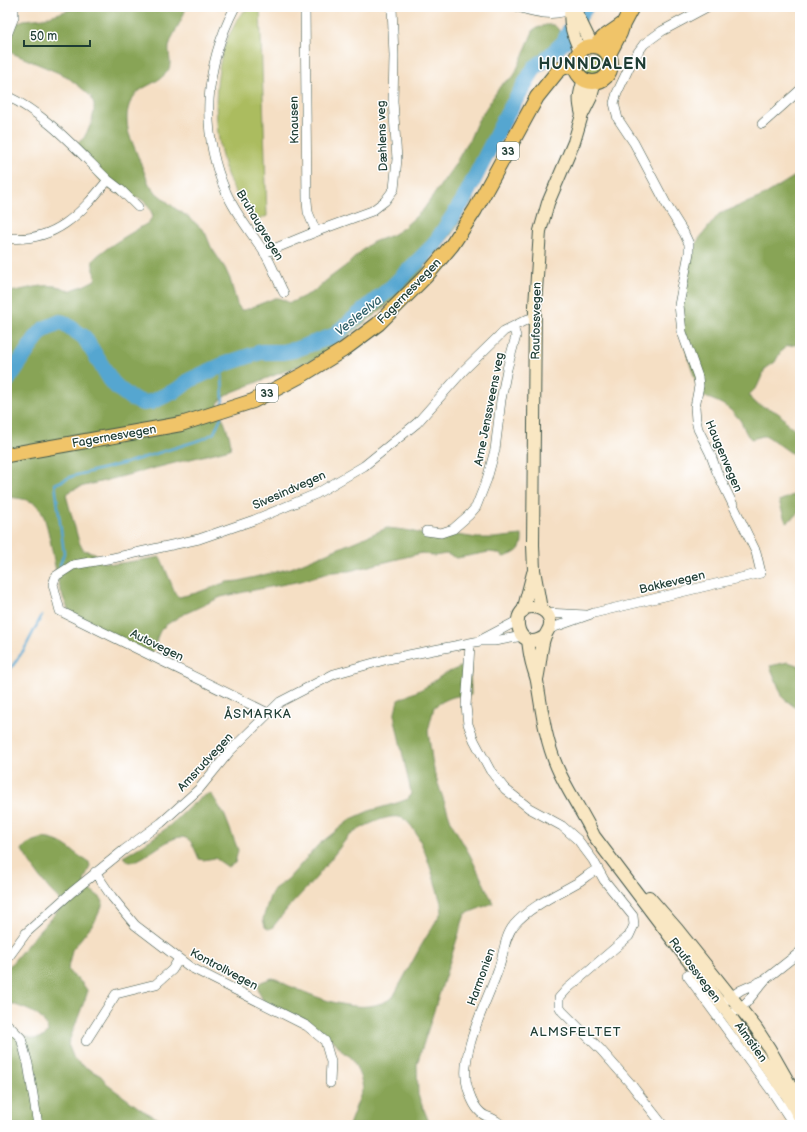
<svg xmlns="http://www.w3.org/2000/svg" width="807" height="1132" font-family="'Balsamiq Sans',sans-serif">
<rect width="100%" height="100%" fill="#fff"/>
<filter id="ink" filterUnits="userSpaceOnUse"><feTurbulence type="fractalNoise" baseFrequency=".025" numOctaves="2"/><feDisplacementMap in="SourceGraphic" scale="8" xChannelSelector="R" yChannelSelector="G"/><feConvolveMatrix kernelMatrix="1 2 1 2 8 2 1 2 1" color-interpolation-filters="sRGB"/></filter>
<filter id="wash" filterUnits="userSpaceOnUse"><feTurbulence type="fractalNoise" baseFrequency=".012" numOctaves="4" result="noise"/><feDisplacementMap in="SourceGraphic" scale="16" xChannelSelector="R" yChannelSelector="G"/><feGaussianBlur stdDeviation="0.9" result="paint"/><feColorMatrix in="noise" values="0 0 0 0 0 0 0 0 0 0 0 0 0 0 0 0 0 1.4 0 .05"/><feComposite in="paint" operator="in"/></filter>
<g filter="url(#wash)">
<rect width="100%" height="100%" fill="#f5dfc4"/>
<path fill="#abbc5f" stroke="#657c4a" d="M 253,7 L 260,7 L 267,216 L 254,222 C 244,207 233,191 227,174 C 213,133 210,64 234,26 C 236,22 239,16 242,13 C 245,10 250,9 253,7 Z
M582 63a11 11 0 1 1 22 0a11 11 0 1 1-22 0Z"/>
<path fill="#88a456" stroke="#547045" d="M 78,7 L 186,7 C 183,21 172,33 169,47 C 168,55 173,65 167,72 C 161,80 150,84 142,89 C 126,100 125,117 129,134 L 149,184 L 154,191 L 176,209 L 190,218 L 205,232 L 211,247 L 225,268 L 230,279 L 237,304 L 241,310 L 245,310 L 275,298 L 279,298 L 290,303 L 313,292 L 328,279 L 348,264 L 367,246 L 373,242 L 392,235 L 403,228 L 423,210 L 454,166 L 464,148 L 469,141 L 477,122 L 501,85 L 514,76 L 534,29 L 546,25 L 554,25 C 558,29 562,31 561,38 L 542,53 L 506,107 L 491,132 L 470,172 L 470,188 L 473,199 L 472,203 L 464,212 L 457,227 L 447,240 L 440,250 L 431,259 L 419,275 L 393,300 L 323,356 L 230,393 L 220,400 L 218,404 C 220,415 234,440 230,449 L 96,483 C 86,486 73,487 66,495 L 79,542 L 83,550 L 95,553 L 103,562 L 115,564 L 160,557 L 162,561 L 176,595 L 179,597 L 196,593 L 227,582 L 239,581 L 291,568 L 387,528 L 405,530 L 437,537 L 449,535 L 457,535 L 477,538 L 494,538 L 522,535 C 523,550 517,553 504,557 L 497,553 L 489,552 L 457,558 L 446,554 L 434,556 L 422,553 L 349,571 L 332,572 L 301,581 L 249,591 L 221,597 L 180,616 L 166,625 L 160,631 L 157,638 L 156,646 L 152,653 L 71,617 C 67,606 62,596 59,585 C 54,567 49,520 39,507 C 32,499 17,498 7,497 L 7,292 L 10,292 C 28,289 53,280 69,291 L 85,285 L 95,280 C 97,273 91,267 93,261 C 96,253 138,229 148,223 L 153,216 L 150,209 L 145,202 L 139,198 L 131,198 L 108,188 L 97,176 L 74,146 L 84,138 L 91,124 L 94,112 L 94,104 L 91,97 L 85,91 L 66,76 L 7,51 L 7,31 L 13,24 L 24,20 L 44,18 Z
M 800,173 L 800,344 L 787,346 L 781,351 L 775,362 L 765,369 L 757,387 L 749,395 C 753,407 768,406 778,413 C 788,420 785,428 800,430 L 800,457 L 794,455 L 767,436 L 763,436 L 751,439 C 745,434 744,426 740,420 C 727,404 718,402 700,395 L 680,331 L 687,254 L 719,214 L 761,197 Z
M 800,492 L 800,511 L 788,522 L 785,520 L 779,501 Z
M 788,662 L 800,666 L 800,711 L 783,698 L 770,666 Z
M 470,663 L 471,695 C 467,696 463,695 458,696 C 450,697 441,702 434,707 L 428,731 L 432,759 L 435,775 L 452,824 L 470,855 L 493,903 L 465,914 L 417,1064 L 418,1095 L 429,1122 L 432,1125 L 349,1125 L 363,1088 L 361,1079 L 355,1064 L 351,1057 L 344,1053 L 336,1043 L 321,1030 L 304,1019 L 270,1005 L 263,1001 L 258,989 L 258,985 L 261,982 L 272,978 C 279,979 285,985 292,987 C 321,999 364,1018 393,997 L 421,946 L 442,911 L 441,903 C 435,883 421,826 402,818 C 395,815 386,818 379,820 C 367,825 356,830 347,838 L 316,878 L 287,909 L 272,928 L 268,929 L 265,927 L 263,919 L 270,896 L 274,889 L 288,879 L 318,845 L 351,819 L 369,811 L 397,803 L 408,799 L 410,796 L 411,792 L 395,720 L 395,712 L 398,700 L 424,688 L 444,674 Z
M 208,794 L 212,795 L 225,816 L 238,850 L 235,863 L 228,867 L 215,858 L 203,860 L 199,859 C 197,854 194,847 191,842 C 177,824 147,862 129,862 L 123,857 C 141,846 161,834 177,819 C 187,810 195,800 208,794 Z
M 43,838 C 67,841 70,852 89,862 L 90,866 L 84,881 L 88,888 L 101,898 L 103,902 L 102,906 L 95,921 L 72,950 L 68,969 L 70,973 L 82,983 L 87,990 L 87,994 L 68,1044 L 74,1059 L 80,1064 L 101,1076 L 109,1086 L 142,1110 L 170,1125 L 7,1125 L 7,1024 C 19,1033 35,1046 48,1033 C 47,1013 22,1008 7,1002 L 7,969 L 32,939 L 62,906 C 60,898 54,895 49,889 C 41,879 28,861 22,850 C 26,842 36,841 43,838 Z"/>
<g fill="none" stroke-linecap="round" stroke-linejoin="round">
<path stroke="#55a6d0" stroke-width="2.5" d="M 222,366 L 223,406
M 60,565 L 64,553 L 55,484 L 73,476 L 126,463 L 203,439 L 214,433 L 221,417
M 7,674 L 25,648 L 42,615"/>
<path stroke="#55a6d0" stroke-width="16" d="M 7,381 L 36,338 L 44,329 L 60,322 L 64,323 L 84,337 L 112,382 L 118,388 L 131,398 L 143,403 L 151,402 L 177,390 L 190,380 L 225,364 L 261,352 L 282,352 L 294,350 L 333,336 L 393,286 L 434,245 L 463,201 L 506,116 L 535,67 L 545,60 L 564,42 L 569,31 L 586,7"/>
</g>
</g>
<g filter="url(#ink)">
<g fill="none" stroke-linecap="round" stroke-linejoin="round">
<g stroke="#3f554a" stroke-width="10">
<path id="street" d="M 235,7 C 205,65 199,131 226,192 C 236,215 251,232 264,252 C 272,264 277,280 284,293
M 305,7 L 307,201 L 308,212 L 316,232
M 518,7 C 533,12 557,18 571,8
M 7,35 L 14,17 L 14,7
M 7,96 C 47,115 77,150 108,180 C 80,214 55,243 7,238
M 762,124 L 800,90
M 108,180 L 121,190 L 138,207
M 264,253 L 320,230 L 372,211 L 385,201 L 394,189 L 397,159 L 393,101 L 394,56 L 392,7
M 426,531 L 441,533 L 453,529 L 469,515 L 476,507 L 487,479 L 495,450 L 501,400 L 507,369 L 516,336 L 513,327
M 546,613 L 586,615
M 549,629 L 594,613 L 761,573 L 756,552 L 717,472 L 710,453 L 698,429 L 696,420 L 695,407 L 699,386 L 698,377 L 682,332 L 679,305 L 689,253 L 689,244 L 684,233 L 669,209 L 634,143 L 618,119 L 614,103 L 617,93 L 633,59 L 644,44 L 662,31 L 707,7
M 481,640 L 517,621
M 470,644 L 469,662 L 466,706 L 468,724 L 474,740 L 490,770 L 505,789 L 529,808 L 562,826 L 578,840 L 593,860 L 604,880 L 633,916 L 634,925 L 629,936 L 567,989 L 559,998 L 559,1006 L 562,1011 L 601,1050 L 630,1083 L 663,1125
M 268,713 L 60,611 L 53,584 L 56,576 L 73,565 L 113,558 L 199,539 L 254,520 L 316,494 L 364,466 L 417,423 L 464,370 L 504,331 L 528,319 L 536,317
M 95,872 L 112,897 L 135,925 L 190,967 L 307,1026 L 325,1041 L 331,1062 L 330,1083
M 7,959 L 26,933 L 72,892 L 124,850 L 161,823 L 199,789 L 230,751 L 280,702 L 334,674 L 388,659 L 480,641 L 494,641 L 523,636
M 687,975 L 773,1093 L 794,1125
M 726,1000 L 741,990 L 766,979 L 800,952
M 736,1011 L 746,1003 L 765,980
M 7,1024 L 21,1038 L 28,1064 L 38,1125
M 86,1041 L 116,994 L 156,984 L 172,970 L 179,959
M 499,1123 C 495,1119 492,1118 486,1116 C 477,1112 471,1099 468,1089 C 457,1056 487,1002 498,970 C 504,955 504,937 514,925 C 530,906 560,893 580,881 C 586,877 591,872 598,869"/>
</g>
<g stroke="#3f554a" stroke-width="14">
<path id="secondary" d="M 571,7 C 568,23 574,37 580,51
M 571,8 L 577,14 L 592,45
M 582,115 C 578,99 579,95 584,79
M 541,609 L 534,570 L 533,545 L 535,306 L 540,231 L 548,203 L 574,142 L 582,115 L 591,97 L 595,82
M 523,611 L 533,573
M 528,640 C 529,648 530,658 533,667 C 534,671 536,676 537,681 C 542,711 545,739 557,767 C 567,791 583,812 594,836 L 730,1016 L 787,1095 L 800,1118
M 537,679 C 540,668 541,644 545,636 C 547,631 551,628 550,621 C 549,615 544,610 538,608 C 506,599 515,658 545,636
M 649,897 L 677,929 L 756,1028 L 769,1048 L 798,1099"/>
</g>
<g stroke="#3f554a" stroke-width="16">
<path id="primary" d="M 596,45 L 604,37 L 623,24
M575 64a18 18 0 1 1 36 0a18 18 0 1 1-36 0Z
M 609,54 L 620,33 L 623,24 L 632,7
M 7,455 L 181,424 L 253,401 L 304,374 L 343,350 L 378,324 L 426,276 L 452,245 L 475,210 L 537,97 L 557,72 L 562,68 L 575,64"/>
</g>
<use href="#street" stroke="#fff" stroke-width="9"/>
<use href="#secondary" stroke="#f9e7c3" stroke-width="12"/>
<use href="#primary" stroke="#f0c469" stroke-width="14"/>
</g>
</g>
<g text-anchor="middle" stroke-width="3" stroke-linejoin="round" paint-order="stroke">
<g fill="#fff" stroke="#627771" stroke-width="1">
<rect x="497" y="142" width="22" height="18" rx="3"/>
<rect x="256" y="384" width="22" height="18" rx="3"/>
</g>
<g font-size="11" font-weight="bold" fill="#1f3d34">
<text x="508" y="155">33</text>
<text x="267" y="397">33</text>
</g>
<g font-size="12" fill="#1f3d34" stroke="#fff">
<text transform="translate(294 120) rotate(-91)" y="4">Knausen</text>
<text transform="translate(382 136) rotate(-92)" y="4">Dæhlens veg</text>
<text transform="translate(260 225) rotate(59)" y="4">Bruhaugvegen</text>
<text transform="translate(409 291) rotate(-46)" y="4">Fagernesvegen</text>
<text transform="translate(536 321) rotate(-89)" y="4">Raufossvegen</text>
<text transform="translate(489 409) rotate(-79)" y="4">Arne Jenssveens veg</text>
<text transform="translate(114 436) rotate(-10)" y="4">Fagernesvegen</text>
<text transform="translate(724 456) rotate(67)" y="4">Haugenvegen</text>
<text transform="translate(289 490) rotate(-24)" y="4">Sivesindvegen</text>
<text transform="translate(672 582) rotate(-13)" y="4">Bakkevegen</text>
<text transform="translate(157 645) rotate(26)" y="4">Autovegen</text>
<text transform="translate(205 762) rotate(-47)" y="4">Amsrudvegen</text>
<text transform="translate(224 969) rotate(28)" y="4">Kontrollvegen</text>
<text transform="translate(695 970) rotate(53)" y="4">Raufossvegen</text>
<text transform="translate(481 977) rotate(-70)" y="4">Harmonien</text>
<text transform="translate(751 1042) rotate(54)" y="4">Almstien</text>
</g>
<g font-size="13" font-style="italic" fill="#32626b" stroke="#fff">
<text transform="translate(358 315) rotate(-39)" y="5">Vesleelva</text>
</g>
<g font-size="13" letter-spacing="1" fill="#1f3d34" stroke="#fff">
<text x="258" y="718">ÅSMARKA</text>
<text x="576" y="1036">ALMSFELTET</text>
</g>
<g font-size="16" font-weight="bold" letter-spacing="1" fill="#1f3d34" stroke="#fff">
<text x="593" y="69">HUNNDALEN</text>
</g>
</g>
<rect width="807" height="1132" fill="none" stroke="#fff" stroke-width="24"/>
<path d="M24 40v6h66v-6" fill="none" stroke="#1f3d34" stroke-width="2"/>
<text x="30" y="40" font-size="12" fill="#1f3d34" stroke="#ffffff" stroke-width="3" paint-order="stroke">50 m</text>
</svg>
